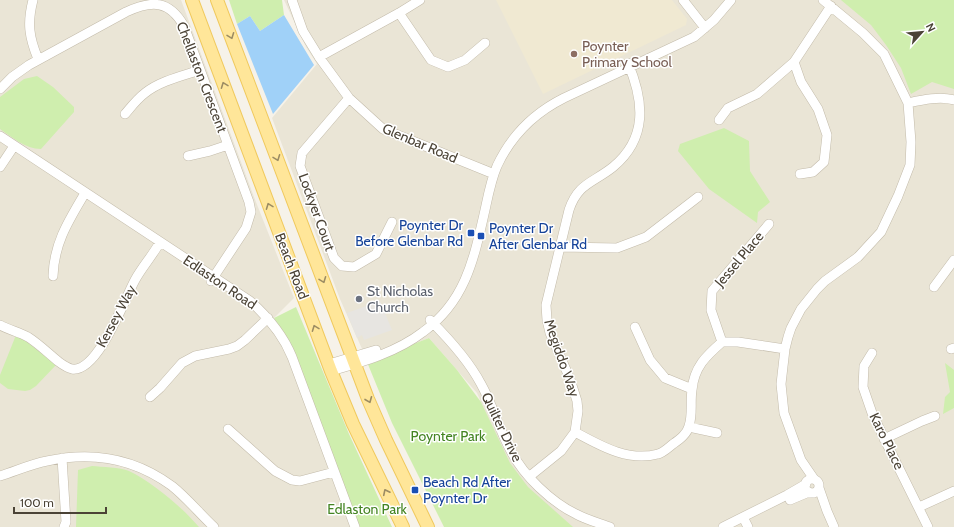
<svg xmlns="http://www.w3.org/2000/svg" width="954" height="527" font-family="Cabin,sans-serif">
<rect width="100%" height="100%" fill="#f6f2e9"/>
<path fill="#eae5d6" d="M 0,0 L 181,0 L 254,197 L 294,298 L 273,319 L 357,527 L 0,527 Z
M 284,0 L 954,0 L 954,527 L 525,527 L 513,474 L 477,393 L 429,338 L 412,345 L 366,358 L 340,299 L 272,118 L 317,64 L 306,47 Z"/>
<path fill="#f0e9d2" d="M 496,0 L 672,0 L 687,19 L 686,25 L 543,94 Z"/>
<path fill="#cfeeae" d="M 229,0 L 282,0 L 284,15 L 260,31 L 250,16 L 237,24 Z
M 841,0 L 954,0 L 954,89 L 932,82 L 911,94 L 901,68 L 886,45 L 871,25 Z
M 37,76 L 53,87 L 74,107 L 74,112 L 41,149 C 25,149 12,137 0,129 L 0,97 L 24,79 Z
M 724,128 L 749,141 L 750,171 L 770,202 L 758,212 L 757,223 L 709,189 L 678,151 L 680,144 Z
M 296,307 L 349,434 L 392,527 L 357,527 L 292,349 L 274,318 Z
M 16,335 L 25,340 L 56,365 L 36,386 L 30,390 L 25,391 L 8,389 L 0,383 L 0,375 Z
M 429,338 L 457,370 L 481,402 L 510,463 L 528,487 L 573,527 L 444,527 L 392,423 L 367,362 Z
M 945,363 L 954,370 L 954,408 L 943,414 L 945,397 L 950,392 Z
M 92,466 C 102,467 120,467 129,471 C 152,482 182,507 199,527 L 76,527 L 78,470 Z"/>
<path fill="#e7e5e1" d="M 380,301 L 392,330 L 364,340 L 362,335 L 357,338 L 347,313 Z"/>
<path fill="#a0d1f8" d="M 284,15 L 314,65 L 273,114 L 237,24 L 250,16 L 260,31 Z"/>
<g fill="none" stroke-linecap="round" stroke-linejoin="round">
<g stroke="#c3bbaa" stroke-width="10">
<path id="minor" d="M 33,0 C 27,23 29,37 38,59
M 292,0 L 303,31 L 319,57 L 349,98 L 383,129 L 494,174
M 683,0 L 705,28
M 399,13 L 431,60 L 448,67 L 465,60 L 485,43
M 319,57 L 399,13 L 420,0
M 794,62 L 801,82 L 818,109 L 827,135 L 824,162 L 813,172 L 800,174
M 0,89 L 12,77 L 29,65 L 126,12 C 152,0 169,0 184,26 L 249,202 L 251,212 L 246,228 L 211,281
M 349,98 L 302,153 L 300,166 L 334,258 L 342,266 L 354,267 L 376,254 L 392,222
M 908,103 C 922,100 940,96 954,100
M 125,114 C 131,107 137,99 145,93 C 160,81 182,76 200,70
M 719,120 L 728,108 L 757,94 L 794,62 L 831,6
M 0,136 L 250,301 C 268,317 283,335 292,357 L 355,527
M 188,156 L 210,151 L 228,145
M 0,167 L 14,146
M 561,247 L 617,248 L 646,237 L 698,197
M 53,276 C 54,243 69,220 85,193
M 934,287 L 954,260
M 430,320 C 447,337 470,363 481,384 C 493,405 499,430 511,451 C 524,476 551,502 576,514 C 587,520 599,523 610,527
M 0,325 C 9,330 19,332 28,337 C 39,344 49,354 59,362 C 63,365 68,368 72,369 C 98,373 125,298 135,280 C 142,267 153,255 160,242
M 635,327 L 650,360 L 665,378 L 692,389
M 722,342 L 711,310 L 712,291 L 769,224
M 951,349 L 954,348
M 872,353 L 864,366 L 863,387 L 872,413 L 882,434 L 928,527
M 329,364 L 376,350
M 331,371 C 363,362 397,352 423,332 C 466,301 474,258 485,210 C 488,196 491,180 497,166 C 511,136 534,113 564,98 L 694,37 L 714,20 L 731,0
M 150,397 L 160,388 L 182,363 L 195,356 L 229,349 L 237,346 L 245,340 L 268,318
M 689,427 L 717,433
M 228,429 L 275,471 L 292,480 L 300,481 L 334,472
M 575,432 C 601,446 628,462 658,454 C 663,453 669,447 673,444 C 680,439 687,434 689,426 C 693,414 690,402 692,390 C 694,367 706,356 722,342 L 738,342 L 785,349
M 884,439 L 922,421 L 935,416
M 62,458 L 66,522 L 64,527
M 0,476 C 16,471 31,464 47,461 C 92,451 134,458 172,486 C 187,498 200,514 214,527
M 530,476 L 561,451 L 575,432 L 578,411 L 577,401 L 570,379 L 550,333 L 547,320 L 546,305 L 569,210 C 578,183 593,183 613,167 C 648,138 644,101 628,63
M 814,479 L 801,460 L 784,413 L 781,384 L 785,349 L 788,337 L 791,328 L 801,309 L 817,289 L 825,281 L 858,257 L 881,232 L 898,196 L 910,165 L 911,142 L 908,103 L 884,54 L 863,33 L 823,0
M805 486a7 7 0 1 1 14 0a7 7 0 1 1-14 0Z
M 819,488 L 827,511 L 834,527
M 790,500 L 809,492
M 919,507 L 954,491
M 743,517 L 748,527
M 723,527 L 787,495 L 806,484"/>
</g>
<g stroke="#f0c95d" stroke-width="14">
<path id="major" d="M 192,0 L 331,371 L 353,424 L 403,527
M 217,0 L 368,399 L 386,440 L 428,527"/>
</g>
<use href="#minor" stroke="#fff" stroke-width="9"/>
<use href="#major" stroke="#ffe699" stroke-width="12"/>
</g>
<defs><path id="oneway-chevron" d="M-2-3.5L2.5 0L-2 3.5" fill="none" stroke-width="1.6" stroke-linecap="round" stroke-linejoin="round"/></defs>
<g stroke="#9c8c63">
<use href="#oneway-chevron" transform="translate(231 36) rotate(69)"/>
<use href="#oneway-chevron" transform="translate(224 85) rotate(-111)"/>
<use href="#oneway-chevron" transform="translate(277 158) rotate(69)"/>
<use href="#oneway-chevron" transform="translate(269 206) rotate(-111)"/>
<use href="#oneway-chevron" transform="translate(323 280) rotate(69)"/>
<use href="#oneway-chevron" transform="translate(315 328) rotate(-111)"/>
<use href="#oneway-chevron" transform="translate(369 400) rotate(68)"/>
<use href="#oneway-chevron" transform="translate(386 492) rotate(-116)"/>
</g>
<circle fill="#8d6e63" stroke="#fff" stroke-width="1.5" cx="574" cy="54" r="4"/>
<g fill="#1a4fb4" stroke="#fff" stroke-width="1.5">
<rect x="467" y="229" width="8" height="8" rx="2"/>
<rect x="477" y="232" width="8" height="8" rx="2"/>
<rect x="411" y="486" width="8" height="8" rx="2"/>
</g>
<circle fill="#6b7280" stroke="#fff" stroke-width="1.5" cx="359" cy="299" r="4"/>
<g text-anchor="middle" stroke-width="3" stroke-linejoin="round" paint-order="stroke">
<g font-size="14" fill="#785e54" stroke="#fff" text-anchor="start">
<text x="582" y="51">Poynter<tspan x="582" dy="16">Primary School</tspan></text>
</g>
<g font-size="14" fill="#4b4336" stroke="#fff">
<text transform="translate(202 77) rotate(69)" y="5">Chellaston Crescent</text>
<text transform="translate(420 143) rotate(23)" y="5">Glenbar Road</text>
<text transform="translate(317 212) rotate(70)" y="5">Lockyer Court</text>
<text transform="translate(739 259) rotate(-50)" y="5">Jessel Place</text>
<text transform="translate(292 266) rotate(69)" y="5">Beach Road</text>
<text transform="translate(220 282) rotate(34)" y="5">Edlaston Road</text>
<text transform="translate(116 316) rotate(-62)" y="5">Kersey Way</text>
<text transform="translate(562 358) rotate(71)" y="5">Megiddo Way</text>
<text transform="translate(502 427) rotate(64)" y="5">Quilter Drive</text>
<text transform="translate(887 441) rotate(64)" y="5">Karo Place</text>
</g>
<g font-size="14" fill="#164399" stroke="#fff" text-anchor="start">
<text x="463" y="230" text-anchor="end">Poynter Dr<tspan x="463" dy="16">Before Glenbar Rd</tspan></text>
<text x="489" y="233">Poynter Dr<tspan x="489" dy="16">After Glenbar Rd</tspan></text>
<text x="423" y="487">Beach Rd After<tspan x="423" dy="16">Poynter Dr</tspan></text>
</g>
<g font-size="14" fill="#5b616d" stroke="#fff" text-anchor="start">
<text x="367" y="296">St Nicholas<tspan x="367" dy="16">Church</tspan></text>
</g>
<g font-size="14" fill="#438422" stroke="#fff">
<text x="448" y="441">Poynter Park</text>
<text x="367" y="514">Edlaston Park</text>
</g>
</g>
<g transform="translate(922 32) rotate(63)" stroke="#ffffff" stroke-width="3" paint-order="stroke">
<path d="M0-3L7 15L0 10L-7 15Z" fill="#4b4336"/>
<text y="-6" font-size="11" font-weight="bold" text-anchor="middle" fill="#4b4336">N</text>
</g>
<path d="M14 507v6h92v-6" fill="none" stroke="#4b4336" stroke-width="2"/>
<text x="20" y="507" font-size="12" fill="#4b4336" stroke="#ffffff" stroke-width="3" paint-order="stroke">100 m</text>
</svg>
